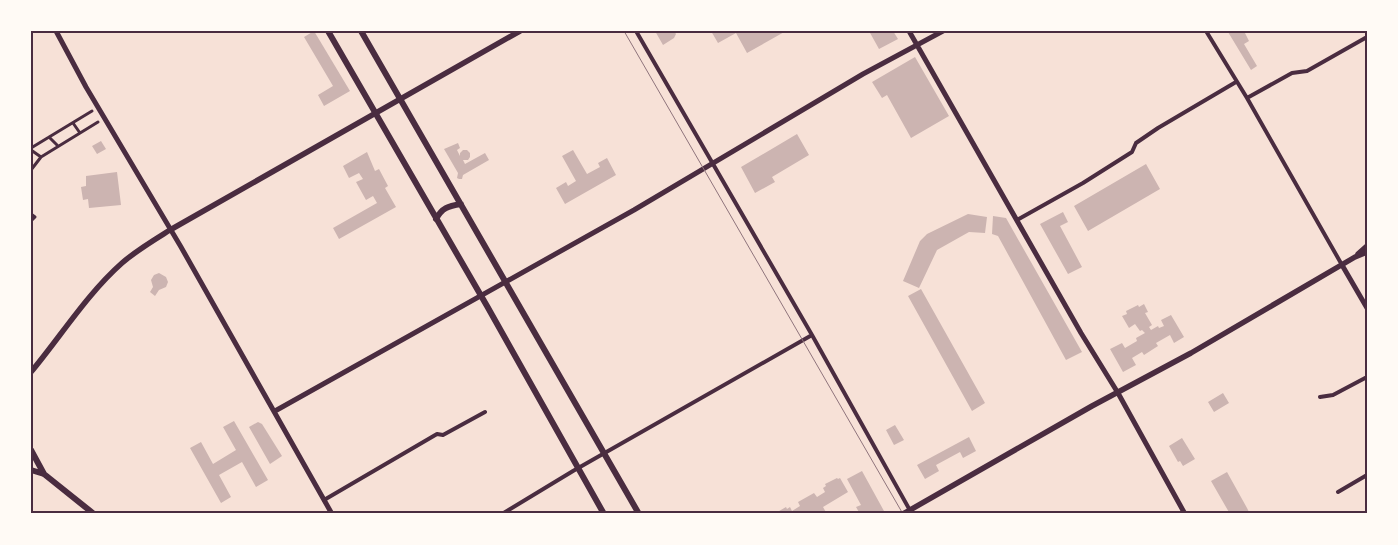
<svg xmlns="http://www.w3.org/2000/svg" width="1398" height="545" font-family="Overpass,sans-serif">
<rect width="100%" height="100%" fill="#f7e1d7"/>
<path fill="#ccb4b1" d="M 314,31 L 350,91 L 324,106 L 318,95 L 333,86 L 304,37 Z
M 655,31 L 674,31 L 676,34 L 674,38 L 663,45 Z
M 711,31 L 786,31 L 747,53 L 736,33 L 718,43 Z
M 869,31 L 893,31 L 898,39 L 879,49 Z
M 1244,31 L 1249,41 L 1244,44 L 1257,66 L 1251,70 L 1228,32 Z
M 915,57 L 949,116 L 911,138 L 887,95 L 882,98 L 872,82 Z
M 797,134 L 809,155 L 772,177 L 775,182 L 755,193 L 741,167 Z
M 101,141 L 106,149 L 97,154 L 92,146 Z
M 458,143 L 460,148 L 457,150 L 460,156 L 460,153 L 463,150 L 467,150 L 470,153 L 470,157 L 468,160 L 463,160 L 465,164 L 485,153 L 489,160 L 463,175 L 462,179 L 459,179 L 457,178 L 458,173 L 444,149 Z
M 573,150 L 587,174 L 600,167 L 598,163 L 607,158 L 616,175 L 565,204 L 556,188 L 566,182 L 568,186 L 576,181 L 562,156 Z
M 367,152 L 375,171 L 379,169 L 388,186 L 385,188 L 396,207 L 339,239 L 333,228 L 377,203 L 373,196 L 366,200 L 356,182 L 363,179 L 359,173 L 349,178 L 343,166 Z
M 1146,164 L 1160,189 L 1088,231 L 1074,206 Z
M 117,172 L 121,205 L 89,208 L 88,199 L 83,200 L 81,187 L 86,186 L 86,176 Z
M 1063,212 L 1068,222 L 1060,226 L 1082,267 L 1068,274 L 1040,224 Z
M 968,214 L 987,217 L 985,233 L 969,232 L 937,250 L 919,288 L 903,281 L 920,241 L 927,234 Z
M 993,216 L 1006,218 L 1082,352 L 1066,360 L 998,236 L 992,234 Z
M 159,273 L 166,277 L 168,282 L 166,287 L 159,290 L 155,296 L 150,292 L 153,287 L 151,280 L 154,275 Z
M 921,289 L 985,403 L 972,411 L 908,296 Z
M 1144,304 L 1148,312 L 1145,313 L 1152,325 L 1149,327 L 1151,330 L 1158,326 L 1159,328 L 1164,326 L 1161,320 L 1171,315 L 1184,337 L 1174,343 L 1170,335 L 1156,343 L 1158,346 L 1144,355 L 1142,352 L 1132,358 L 1136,365 L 1123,372 L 1110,349 L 1122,343 L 1125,348 L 1137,341 L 1136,338 L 1145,333 L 1142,330 L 1140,331 L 1135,324 L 1129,328 L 1122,316 L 1127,314 L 1126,311 L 1138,305 L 1139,307 Z
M 1223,393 L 1229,403 L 1214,412 L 1208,402 Z
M 234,421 L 268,480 L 256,487 L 242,462 L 219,475 L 231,497 L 221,503 L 190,448 L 201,442 L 213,464 L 236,450 L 223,427 Z
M 258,422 L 262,424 L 282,456 L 270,464 L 249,427 Z
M 895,425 L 904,440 L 894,445 L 886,430 Z
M 969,437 L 976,451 L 963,458 L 960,452 L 936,465 L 939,471 L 925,479 L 917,465 Z
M 1182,438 L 1195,459 L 1183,466 L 1180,461 L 1178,462 L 1169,446 Z
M 862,471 L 884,511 L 880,514 L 860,514 L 856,507 L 861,505 L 847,479 Z
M 1227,472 L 1247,508 L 1250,514 L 1230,514 L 1211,481 Z
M 837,478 L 838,479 L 840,478 L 848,492 L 823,507 L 827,514 L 774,514 L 786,507 L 787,509 L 790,507 L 792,511 L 800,506 L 798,502 L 814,493 L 817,497 L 825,492 L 823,488 L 826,486 L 825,484 Z"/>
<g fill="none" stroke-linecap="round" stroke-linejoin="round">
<path stroke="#4a2c40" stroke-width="3" d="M 73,123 L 80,133
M 49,137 L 58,146
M 31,148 L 92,111
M 31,150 L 41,157
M 31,170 L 41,157 L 98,122
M 31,214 L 35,217 L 31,221"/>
<path stroke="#4a2c40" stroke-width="4" d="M 636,31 L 812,335 L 912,514
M 1206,31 L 1247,98 L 1342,265
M 1247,98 L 1292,73 L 1307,71 L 1367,37
M 1017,220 L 1083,183 L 1132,152 L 1136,143 L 1158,128 L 1236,82
M 1320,397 L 1333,395 L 1367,377
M 1338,492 L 1367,475
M 324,500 L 437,434 L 443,435 L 485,412
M 502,514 L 573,471 L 812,335"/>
<path stroke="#4a2c40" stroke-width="5" d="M 56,31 L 86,87 L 181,247 L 332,514
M 909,31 L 1081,333 L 1118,393 L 1185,514
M 1342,265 L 1367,308
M 275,411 L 634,210 L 863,74 L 943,31"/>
<path stroke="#4a2c40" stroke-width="5.5" d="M 1358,254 L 1367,246
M 31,372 C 61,336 87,294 122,263 C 137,250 154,240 170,230 L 520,31
M 903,514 L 1092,406 L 1191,353 L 1355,257 L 1367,252"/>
<path stroke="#4a2c40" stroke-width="6" d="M 328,31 L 487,306 L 604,514
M 361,31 L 639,514
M 436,219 C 442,208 448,206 461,204
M 31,450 L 44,474
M 31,470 L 44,474 L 94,514"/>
<path stroke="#8f747c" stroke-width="1" d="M 624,31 L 903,514"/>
</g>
<rect width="1398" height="545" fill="none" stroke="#fffaf5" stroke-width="65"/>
<rect x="32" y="32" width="1334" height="480" fill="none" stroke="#4a2c40" stroke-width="2"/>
</svg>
